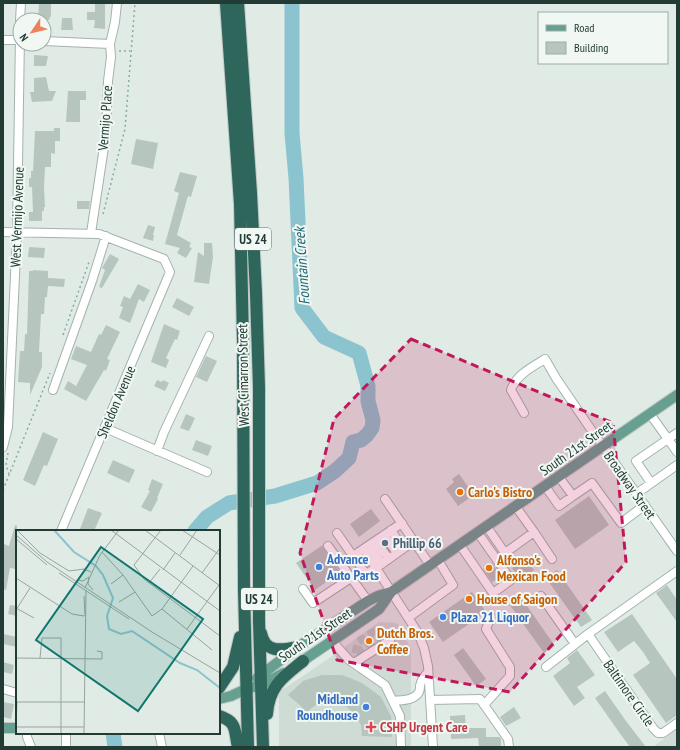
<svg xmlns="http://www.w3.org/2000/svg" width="680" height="750" font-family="'PT Sans Narrow',sans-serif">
<rect width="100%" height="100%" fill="#e1ebe6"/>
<path fill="#cfdbd5" d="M 379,622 L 397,623 L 411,649 L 411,747 L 279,747 L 279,692 L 328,659 Z
M 677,729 L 677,747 L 653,747 Z"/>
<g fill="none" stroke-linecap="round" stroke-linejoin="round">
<path stroke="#8bc4ce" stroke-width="15" d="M 195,531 L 207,517 L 229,503 L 275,496 L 317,483 L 335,471 L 349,458 L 353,442 L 361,440 L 367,435 L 372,428 L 373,420 L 368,401 L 368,386 L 359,353 L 324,337 L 302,308 L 296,178 L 292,133 L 292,3
M 113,733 L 115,747"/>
</g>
<path fill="#b6c6bf" d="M 39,3 L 51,3 L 51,15 L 49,20 L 38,20 Z
M 95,3 L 105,3 L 105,29 L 94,28 L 95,20 L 87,20 L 87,12 L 95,12 Z
M 62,18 L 72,18 L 73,30 L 61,30 Z
M 34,55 L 48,56 L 46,66 L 34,66 Z
M 46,77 L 49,91 L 56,91 L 52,101 L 32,102 L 30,92 L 34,92 L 34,78 Z
M 68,91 L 86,91 L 86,100 L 80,100 L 80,122 L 66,122 Z
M 54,128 L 60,128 L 60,141 L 55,141 L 55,154 L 51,153 L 51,167 L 45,167 L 44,187 L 45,207 L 44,207 L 44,211 L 42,211 L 42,221 L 29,221 L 29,212 L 33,212 L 32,187 L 29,187 L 29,178 L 31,178 L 31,171 L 33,171 L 35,131 L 54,131 Z
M 136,139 L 158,143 L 153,169 L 131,164 Z
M 180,172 L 197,176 L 191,197 L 188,196 L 177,235 L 191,243 L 189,247 L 192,248 L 186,258 L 177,253 L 180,248 L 165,244 L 179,193 L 174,191 Z
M 77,201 L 90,201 L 89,209 L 77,209 Z
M 148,225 L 155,227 L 153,235 L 154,235 L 153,241 L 143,238 Z
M 204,243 L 212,243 L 213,257 L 209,284 L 194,282 L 198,252 L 204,256 Z
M 29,247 L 45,248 L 44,258 L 28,257 Z
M 110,254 L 119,259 L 102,288 L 99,287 L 105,270 L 102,268 Z
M 33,270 L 48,271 L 48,278 L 65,279 L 64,287 L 48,286 L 47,297 L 45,297 L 44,314 L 41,314 L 39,352 L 42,352 L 42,367 L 30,395 L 30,383 L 18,382 L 20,351 L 24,351 L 25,334 L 27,334 L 29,271 L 33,271 Z
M 138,284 L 150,290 L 144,302 L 139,299 L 130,323 L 119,318 L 123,307 L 120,306 L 124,296 L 130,299 Z
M 177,298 L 194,307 L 189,316 L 172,307 Z
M 164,324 L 180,331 L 177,340 L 175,339 L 166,358 L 169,360 L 166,368 L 151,362 Z
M 106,325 L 120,332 L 107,359 L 110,360 L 106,371 L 104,370 L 86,401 L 64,389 L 68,381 L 76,386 L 87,365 L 71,359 L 76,346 L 91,352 L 99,334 L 101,335 Z
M 206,356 L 217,361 L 207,382 L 196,377 Z
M 157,380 L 162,382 L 163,380 L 169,383 L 165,391 L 154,386 Z
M 186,414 L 195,418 L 189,431 L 180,428 Z
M 43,432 L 58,439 L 47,466 L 44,465 L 35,486 L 23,480 Z
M 196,440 L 212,446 L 208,456 L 192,450 Z
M 113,460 L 135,470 L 129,483 L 107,473 Z
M 459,474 L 474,495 L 458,506 L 446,489 L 454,482 L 452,479 Z
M 152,479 L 163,484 L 157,498 L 158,499 L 151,512 L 141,507 L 150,491 L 148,490 Z
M 589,496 L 609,525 L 575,549 L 555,520 Z
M 88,508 L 102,513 L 94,531 L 84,531 L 80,529 Z
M 371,509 L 380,521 L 359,537 L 350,524 Z
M 15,525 L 17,526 L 17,560 L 15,569 L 10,568 L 6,590 L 3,589 L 3,549 L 4,544 L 9,546 Z
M 323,545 L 324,549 L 340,572 L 315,590 L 296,563 Z
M 526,559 L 534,570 L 521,580 L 512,568 Z
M 492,563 L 501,577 L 492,582 L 483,569 Z
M 557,570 L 592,620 L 581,627 L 546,578 Z
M 667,585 L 677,600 L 677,622 L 656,593 Z
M 472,592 L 486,612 L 443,642 L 429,622 Z
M 520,596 L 555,646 L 544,653 L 509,604 Z
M 10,605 L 17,606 L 17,616 L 8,614 Z
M 632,614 L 677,679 L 677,715 L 666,723 L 633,675 L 650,663 L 643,652 L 634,641 L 618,652 L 604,632 Z
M 3,634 L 17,637 L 17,647 L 3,644 Z
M 463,648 L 486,679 L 476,686 L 454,655 Z
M 577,650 L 595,675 L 577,687 L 585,698 L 574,706 L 553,676 L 570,663 L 567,658 Z
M 3,662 L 14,665 L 12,674 L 3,672 Z
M 322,675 L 342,675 L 350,678 L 362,683 L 381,697 L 391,716 L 392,737 L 362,736 L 361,725 L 355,715 L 347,707 L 337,703 L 325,703 L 314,706 L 305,714 L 302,707 L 288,695 L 303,681 Z
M 605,691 L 626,721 L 646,747 L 630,747 L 621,735 L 595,698 Z
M 3,702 L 14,704 L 11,719 L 3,717 Z
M 514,707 L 521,718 L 506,726 L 500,717 Z
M 465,715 L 466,728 L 486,728 L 486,737 L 500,737 L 501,739 L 501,747 L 479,747 L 478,738 L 451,739 L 450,716 Z"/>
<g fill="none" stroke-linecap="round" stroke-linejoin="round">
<path stroke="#bbc8c2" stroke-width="8" stroke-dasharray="8 4" stroke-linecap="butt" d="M 378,631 L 386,634 L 355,655 L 358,642 L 373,632 Z"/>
<g stroke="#a4b3ad" stroke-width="10">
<path id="minor" d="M 20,20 L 21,3
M 3,40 L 20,40
M 44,41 L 110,44
M 3,232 L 99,234 L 164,259 L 170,272 L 61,531
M 91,233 L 106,134 L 108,81 L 111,57 L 110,44 L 115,22 L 117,3
M 53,390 L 92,281 L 106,236
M 524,413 L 511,390 C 516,375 532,367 545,359 L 556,378 L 590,428 L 677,551
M 650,414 L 668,439 L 636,461 L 651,483
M 105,428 L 207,472
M 677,433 L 668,439 L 677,452
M 3,447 L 8,427 L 17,232 L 20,35
M 157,451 L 164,432 L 209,336
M 559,477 L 573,496 L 592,483 L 621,523 L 645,505
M 545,486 L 559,506 L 573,496
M 636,494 L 677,465
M 385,499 L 430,565
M 516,507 L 534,532
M 402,523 L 353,556 L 366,574 L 376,568 L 418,633 L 424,648 L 428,666 L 433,747
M 487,527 L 505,553 L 534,532 L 552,559
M 391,530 L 403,549
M 337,533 L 353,556
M 384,535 L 397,553
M 376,541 L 389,559
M 370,545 L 382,564
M 460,545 L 493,593 L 511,580 L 478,533
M 328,546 L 368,601
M 364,549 L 376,568 L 414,541
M 677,571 L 588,634 L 653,728 L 658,733 L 663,733 L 677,723
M 303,589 L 313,603 L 363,570
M 541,596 L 575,644
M 408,618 L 453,585 L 438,560
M 332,641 L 349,660 L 385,685 L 400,716 L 401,747
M 354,663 L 390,640 L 386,634
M 546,667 L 588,634
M 3,689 L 17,693
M 430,700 L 480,699 L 508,739 L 509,747
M 393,701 C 401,700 414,701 419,692 C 420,690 420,688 420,686 C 421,680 424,676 428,672
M 484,705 L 510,676 L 510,667 L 486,629 L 491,617
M 27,733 L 27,737 L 31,747
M 159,733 L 162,747
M 66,747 L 66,733"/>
</g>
<g stroke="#c1c8c6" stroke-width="12">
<path id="major" d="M 298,664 L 379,609 L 391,592 L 677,395
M 257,678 L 298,647 L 368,601 L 378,596 L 391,592
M 219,699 L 231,696 L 246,689 L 261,685 L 284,673
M 3,728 L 17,728"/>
</g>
<g stroke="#c1c8c6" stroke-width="14">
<path id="highway" d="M 226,3 L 240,204 L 243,341 L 244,590 L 248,747
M 238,3 L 251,193 L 256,293 L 259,387 L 259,621 L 263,747
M 261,633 C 265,654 282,650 298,647
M 219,688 L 233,667 L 240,637
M 267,714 C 269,686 283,677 303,661
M 219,716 C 238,722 234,731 238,747"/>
</g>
<path stroke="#82ada0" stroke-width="1.5" stroke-dasharray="2 3" stroke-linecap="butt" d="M 119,51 L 130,51
M 103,214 L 125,129 L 135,3
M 63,335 L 89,262
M 8,453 L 6,465 L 9,474
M 3,490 L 50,373"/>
<use href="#minor" stroke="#fff" stroke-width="8"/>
<use href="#major" stroke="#679f91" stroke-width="10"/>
<use href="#highway" stroke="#2f665b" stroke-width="12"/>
</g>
<path fill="#c2185b" fill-opacity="0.2" stroke="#c2185b" stroke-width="3" stroke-dasharray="8 5" stroke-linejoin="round" d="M 411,339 L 613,423 L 626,562 L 510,692 L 337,660 L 300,553 L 334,419 Z"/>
<g fill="#e8710a" stroke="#f1f8f4" stroke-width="1.5">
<circle cx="460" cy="492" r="4"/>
<circle cx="489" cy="568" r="4"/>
<circle cx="469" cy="599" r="4"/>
<circle cx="369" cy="641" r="4"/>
</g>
<circle fill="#5c6f8a" stroke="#f1f8f4" stroke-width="1.5" cx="385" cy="543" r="4"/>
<g fill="#3f7fe0" stroke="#f1f8f4" stroke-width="1.5">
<circle cx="319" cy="567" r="4"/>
<circle cx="443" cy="617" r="4"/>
<circle cx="366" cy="707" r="4"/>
</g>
<path fill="#e0444e" stroke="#f1f8f4" stroke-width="1.5" d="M369 721h4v4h4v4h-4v4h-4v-4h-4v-4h4z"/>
<g text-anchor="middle" stroke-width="4" stroke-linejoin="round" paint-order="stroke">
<g fill="#f1f8f4" stroke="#60746e" stroke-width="1">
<rect x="235" y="228" width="36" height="22" rx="3"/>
<rect x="241" y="588" width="36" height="22" rx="3"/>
</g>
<g font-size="13" font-weight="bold" fill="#223b34">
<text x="253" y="244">US 24</text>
<text x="259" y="604">US 24</text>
</g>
<g font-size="14" fill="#223b34" stroke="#f1f8f4">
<text transform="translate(105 118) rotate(-86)" y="5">Vermijo Place</text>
<text transform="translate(17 217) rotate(-88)" y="5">West Vermijo Avenue</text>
<text transform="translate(243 375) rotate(-91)" y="5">West Cimarron Street</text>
<text transform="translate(116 402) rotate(-67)" y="5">Sheldon Avenue</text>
<text transform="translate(576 448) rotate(-35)" y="5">South 21st Street</text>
<text transform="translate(630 485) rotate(55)" y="5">Broadway Street</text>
<text transform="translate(315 635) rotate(-34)" y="5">South 21st Street</text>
<text transform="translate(629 693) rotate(55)" y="5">Baltimore Circle</text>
</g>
<g font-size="14" font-weight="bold" fill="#c56008" stroke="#f1f8f4" text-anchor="start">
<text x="468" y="497">Carlo's Bistro</text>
<text x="497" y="565">Alfonso's<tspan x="497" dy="16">Mexican Food</tspan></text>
<text x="477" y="604">House of Saigon</text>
<text x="377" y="638">Dutch Bros.<tspan x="377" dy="16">Coffee</tspan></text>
</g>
<g font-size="14" font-weight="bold" fill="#4e5e75" stroke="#f1f8f4" text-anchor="start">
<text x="393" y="548">Phillip 66</text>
</g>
<g font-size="14" font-weight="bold" fill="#366cbe" stroke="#f1f8f4" text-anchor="start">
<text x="327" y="564">Advance<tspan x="327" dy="16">Auto Parts</tspan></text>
<text x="451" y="622">Plaza 21 Liquor</text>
<text x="358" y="704" text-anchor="end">Midland<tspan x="358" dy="16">Roundhouse</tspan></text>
</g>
<g font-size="14" font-weight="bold" fill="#be3a42" stroke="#f1f8f4" text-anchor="start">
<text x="380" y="732">CSHP Urgent Care</text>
</g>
<g font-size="15" font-style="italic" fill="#1e6674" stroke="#f1f8f4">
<text transform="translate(302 266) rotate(-94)" y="5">Fountain Creek</text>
</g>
</g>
<g transform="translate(16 530)">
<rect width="204" height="204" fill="#e1ebe6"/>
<path fill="none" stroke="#8bc4ce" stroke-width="2" d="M 38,0 L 58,22 L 80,36 L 87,45 L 97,68 L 91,86 L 93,99 L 105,104 L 116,101 L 164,133 L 181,140 L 204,158"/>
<path fill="none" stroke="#95a59f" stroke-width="1" d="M 1,0 L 24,23 L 53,41 L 68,39 L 75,42M 95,0 L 204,81M 129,0 L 204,56M 145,0 L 118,35 L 128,49 L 204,106M 166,0 L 204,25M 0,5 L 31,32 L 136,102 L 204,143M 0,9 L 31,35M 86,22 L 107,45 L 136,86 L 146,79 L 177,36M 164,25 L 181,0M 147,40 L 159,23M 43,43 L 113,89M 186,43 L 204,18M 73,47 L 72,54 L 77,60M 0,48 L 56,84 L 68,86M 62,50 L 67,51 L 73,47M 133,53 L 144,39M 95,54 L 107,45M 69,58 L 84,25 L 103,0M 68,66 L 69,86M 103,72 L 119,62M 0,78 L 18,88M 146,79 L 196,120M 0,80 L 14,58M 171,99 L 203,55M 0,128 L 86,129 L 86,122 L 81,121M 24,128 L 26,108 L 45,108 L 45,128M 0,172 L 68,172M 0,196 L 1,172M 0,197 L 68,197M 45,204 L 45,128M 68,204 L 70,60"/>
<path fill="#0f766e" fill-opacity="0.15" stroke="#0f766e" stroke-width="2" d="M 85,17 L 187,89 L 122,181 L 20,110 Z"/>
<rect width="204" height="204" fill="none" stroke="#223b34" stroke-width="2"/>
</g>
<rect width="680" height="750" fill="none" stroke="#223b34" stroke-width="8"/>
<rect x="538" y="12" width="130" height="52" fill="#f1f8f4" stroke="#9eaca7"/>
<rect x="546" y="25" width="20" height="6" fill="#679f91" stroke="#9eaca7"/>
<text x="574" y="32" font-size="12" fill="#223b34">Road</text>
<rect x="546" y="42" width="20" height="12" fill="#b6c6bf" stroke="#9eaca7"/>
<text x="574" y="52" font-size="12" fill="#223b34">Building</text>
<g transform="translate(32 32) rotate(235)"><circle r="19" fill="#f1f8f4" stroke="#9eaca7"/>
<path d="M0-3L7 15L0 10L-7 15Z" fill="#ed805d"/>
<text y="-6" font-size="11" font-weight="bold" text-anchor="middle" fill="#223b34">N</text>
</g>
</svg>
